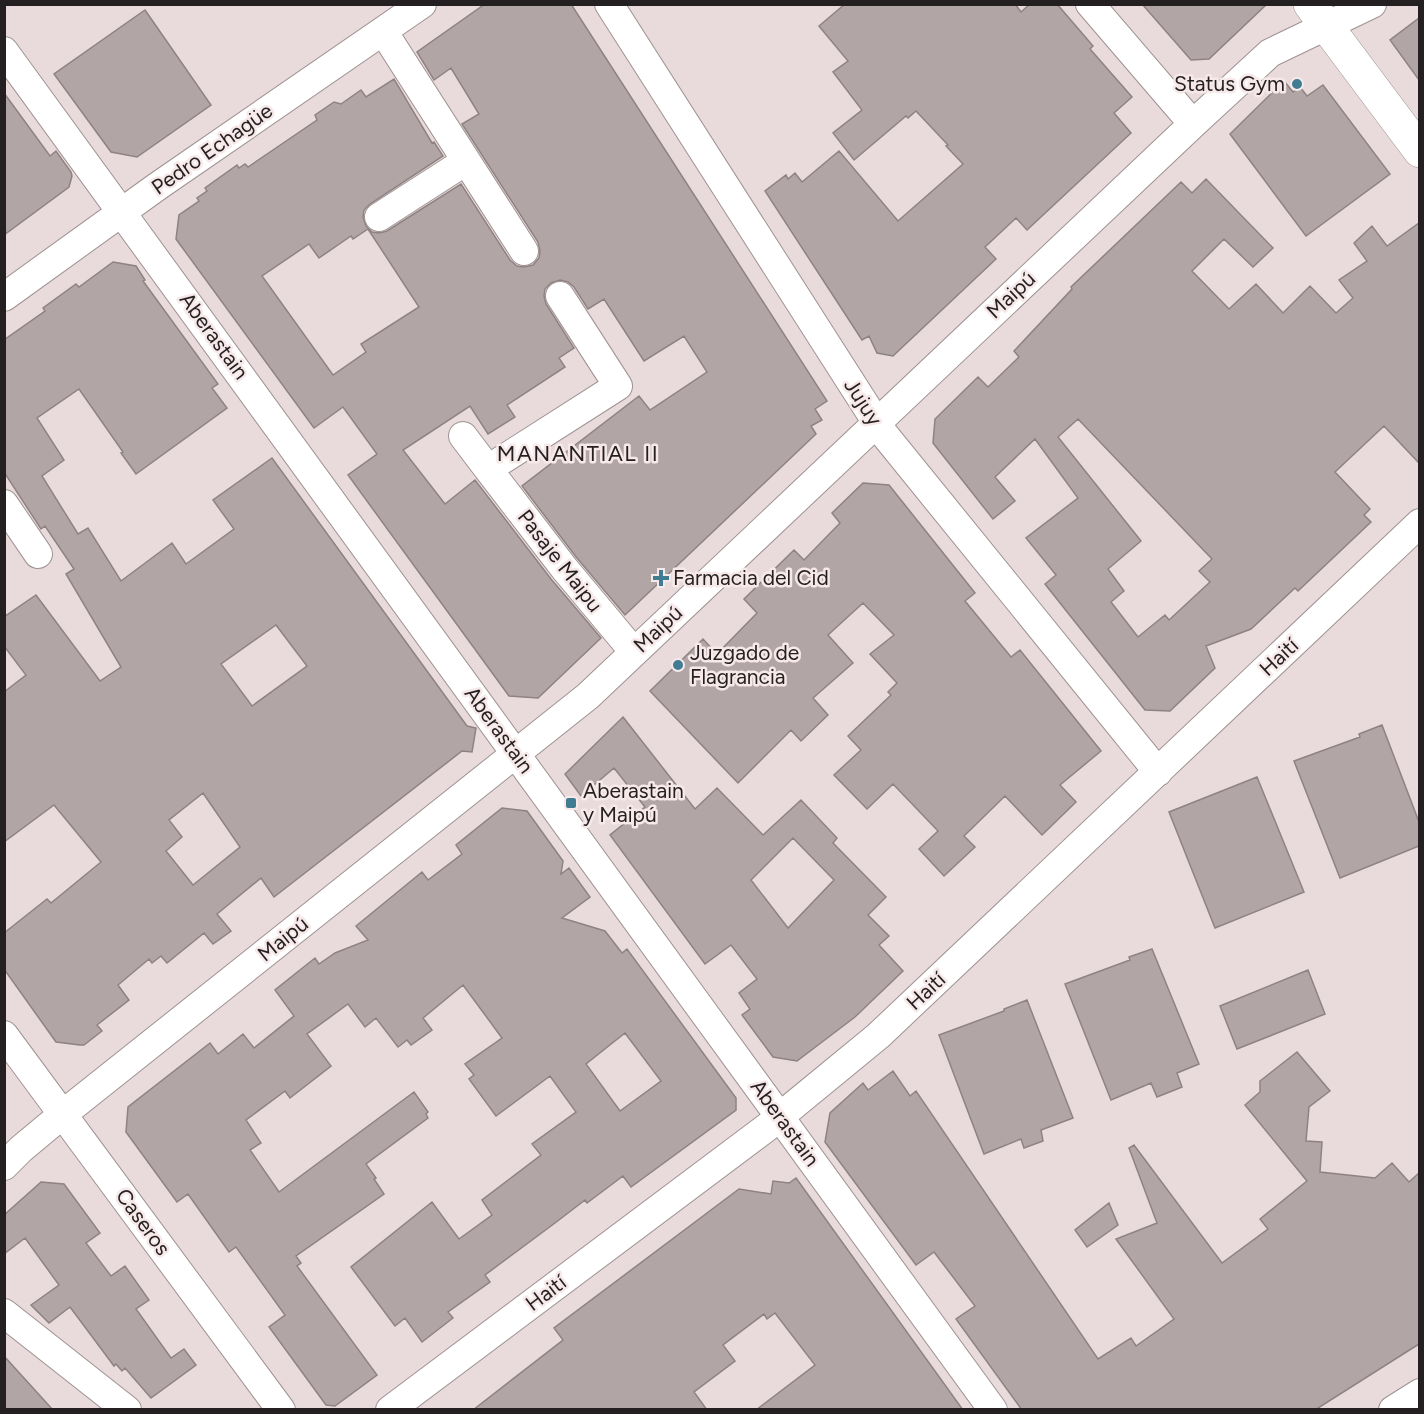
<svg xmlns="http://www.w3.org/2000/svg" width="1424" height="1414" font-family="Figtree,sans-serif">
<rect width="100%" height="100%" fill="#e9dbdc"/>
<path fill="#b2a5a5" stroke="#8e8282" stroke-width="1.5" fill-rule="evenodd" d="M 485,4 L 571,4 L 827,401 L 815,409 L 822,420 L 811,426 L 816,434 L 625,615 L 577,558 L 522,486 L 639,396 L 650,410 L 707,372 L 684,336 L 644,361 L 604,299 L 588,309 L 574,287 L 568,282 L 560,280 L 551,283 L 545,289 L 544,296 L 546,304 L 574,348 L 559,358 L 565,367 L 507,405 L 515,417 L 488,434 L 470,406 L 403,450 L 445,504 L 475,480 L 551,579 L 601,638 L 538,698 L 509,696 L 348,475 L 377,454 L 343,407 L 314,428 L 176,239 L 179,215 L 199,201 L 197,198 L 207,191 L 205,188 L 237,165 L 239,168 L 245,164 L 248,167 L 270,152 L 317,120 L 315,115 L 334,102 L 341,104 L 361,90 L 366,97 L 394,79 L 432,143 L 434,142 L 443,156 L 370,204 L 364,210 L 363,217 L 366,226 L 372,232 L 379,233 L 387,231 L 461,184 L 510,260 L 517,266 L 524,267 L 533,265 L 539,258 L 540,251 L 538,242 L 462,124 L 479,114 L 451,68 L 434,80 L 417,52 ZM 368,229 L 419,307 L 361,344 L 366,352 L 333,375 L 262,276 L 309,244 L 319,258 L 351,236 L 353,239 Z
M 845,4 L 1015,4 L 1021,12 L 1030,4 L 1057,4 L 1093,46 L 1090,49 L 1132,97 L 1114,113 L 1131,133 L 1027,230 L 1016,218 L 985,247 L 996,259 L 893,356 L 877,353 L 869,336 L 862,340 L 765,191 L 786,175 L 788,179 L 795,173 L 802,182 L 839,151 L 898,221 L 963,164 L 946,146 L 948,145 L 916,111 L 908,118 L 906,116 L 854,160 L 833,133 L 862,110 L 833,72 L 848,61 L 819,26 Z
M 1142,4 L 1267,4 L 1209,59 L 1191,60 Z
M 145,10 L 211,105 L 137,157 L 111,152 L 54,74 Z
M 1419,18 L 1419,80 L 1390,40 Z
M 1284,81 L 1293,92 L 1300,87 L 1307,96 L 1323,85 L 1390,174 L 1306,236 L 1230,134 Z
M 4,93 L 50,156 L 56,151 L 71,172 L 72,176 L 69,187 L 4,235 Z
M 1206,179 L 1273,248 L 1253,267 L 1224,239 L 1192,271 L 1229,309 L 1256,284 L 1283,313 L 1310,286 L 1336,313 L 1353,298 L 1339,280 L 1367,261 L 1354,243 L 1372,226 L 1387,246 L 1419,223 L 1419,463 L 1384,426 L 1335,472 L 1370,509 L 1364,515 L 1371,522 L 1298,591 L 1295,588 L 1251,629 L 1206,646 L 1215,668 L 1170,711 L 1145,710 L 1045,584 L 1056,575 L 1026,538 L 1078,498 L 1035,439 L 995,477 L 1015,501 L 993,519 L 933,443 L 935,419 L 978,377 L 988,387 L 1019,357 L 1014,351 L 1072,289 L 1071,287 L 1181,182 L 1192,193 ZM 1078,419 L 1212,559 L 1199,571 L 1210,582 L 1169,620 L 1165,615 L 1138,637 L 1111,602 L 1124,591 L 1108,569 L 1141,541 L 1058,437 Z
M 113,262 L 136,266 L 145,280 L 143,281 L 218,384 L 212,388 L 227,408 L 136,474 L 121,453 L 123,452 L 79,389 L 37,418 L 64,460 L 42,476 L 78,534 L 88,528 L 121,581 L 172,543 L 186,564 L 234,529 L 213,500 L 272,458 L 467,726 L 476,728 L 472,752 L 462,751 L 274,897 L 261,878 L 217,914 L 231,931 L 213,944 L 204,933 L 167,963 L 161,956 L 152,963 L 149,959 L 118,985 L 129,1000 L 97,1025 L 102,1031 L 84,1045 L 80,1045 L 56,1042 L 4,969 L 4,933 L 47,899 L 51,903 L 101,862 L 54,805 L 4,842 L 4,692 L 26,675 L 4,646 L 4,617 L 36,595 L 100,681 L 121,667 L 66,574 L 74,569 L 45,526 L 41,529 L 4,472 L 4,340 L 45,311 L 43,308 L 76,284 L 79,287 ZM 276,625 L 307,666 L 252,706 L 221,664 ZM 203,793 L 240,847 L 193,885 L 166,851 L 182,837 L 169,820 Z
M 863,483 L 889,485 L 975,593 L 965,601 L 1011,657 L 1020,650 L 1101,751 L 1060,785 L 1076,802 L 1042,835 L 1005,796 L 964,836 L 975,847 L 944,876 L 919,849 L 938,831 L 893,784 L 867,809 L 834,775 L 861,750 L 848,736 L 891,695 L 888,692 L 897,683 L 870,654 L 894,635 L 863,603 L 828,635 L 853,663 L 813,698 L 828,715 L 801,741 L 791,730 L 738,783 L 650,691 L 703,639 L 717,654 L 757,613 L 744,599 L 794,550 L 804,560 L 840,523 L 832,513 Z
M 623,717 L 695,809 L 717,788 L 763,835 L 801,800 L 837,838 L 833,843 L 886,897 L 868,915 L 889,936 L 879,945 L 903,971 L 855,1017 L 797,1061 L 773,1057 L 742,1015 L 750,1009 L 739,993 L 757,979 L 731,945 L 705,964 L 610,835 L 645,807 L 614,768 L 581,796 L 565,774 ZM 793,838 L 834,880 L 788,928 L 751,880 Z
M 1382,725 L 1419,822 L 1419,846 L 1340,878 L 1294,761 L 1360,737 L 1359,734 Z
M 1257,777 L 1304,892 L 1215,928 L 1169,812 Z
M 502,808 L 527,811 L 563,861 L 561,874 L 569,868 L 590,897 L 562,918 L 605,931 L 622,953 L 627,949 L 736,1098 L 736,1110 L 631,1187 L 623,1176 L 587,1203 L 585,1200 L 555,1223 L 485,1275 L 490,1282 L 448,1312 L 453,1318 L 422,1342 L 405,1318 L 395,1326 L 351,1267 L 432,1202 L 459,1239 L 492,1215 L 482,1200 L 541,1155 L 532,1144 L 576,1112 L 550,1076 L 496,1116 L 469,1079 L 474,1075 L 465,1064 L 502,1038 L 463,985 L 423,1018 L 432,1030 L 411,1045 L 407,1040 L 398,1047 L 376,1018 L 365,1027 L 348,1004 L 307,1034 L 331,1066 L 290,1098 L 285,1091 L 246,1120 L 261,1143 L 250,1150 L 279,1192 L 414,1092 L 428,1112 L 426,1114 L 428,1118 L 366,1164 L 376,1178 L 374,1179 L 384,1194 L 296,1256 L 301,1263 L 297,1266 L 377,1375 L 335,1406 L 326,1405 L 269,1327 L 285,1315 L 236,1247 L 229,1252 L 188,1194 L 177,1202 L 126,1132 L 128,1107 L 210,1043 L 218,1054 L 243,1034 L 254,1048 L 294,1016 L 275,990 L 315,958 L 319,964 L 335,953 L 368,940 L 356,926 L 422,872 L 428,880 L 462,854 L 456,845 ZM 625,1033 L 661,1081 L 620,1111 L 586,1064 Z
M 1152,949 L 1199,1064 L 1177,1073 L 1182,1087 L 1157,1097 L 1151,1083 L 1111,1100 L 1065,984 L 1130,960 L 1129,957 Z
M 1308,970 L 1325,1014 L 1237,1049 L 1220,1006 Z
M 1027,1000 L 1073,1118 L 1041,1130 L 1043,1141 L 1024,1148 L 1021,1139 L 984,1154 L 939,1035 L 1004,1011 L 1004,1009 Z
M 1297,1052 L 1330,1091 L 1309,1107 L 1306,1141 L 1322,1142 L 1320,1172 L 1375,1178 L 1392,1163 L 1409,1182 L 1419,1173 L 1419,1344 L 1315,1410 L 1022,1410 L 956,1319 L 975,1306 L 934,1252 L 916,1265 L 825,1142 L 830,1113 L 863,1083 L 868,1090 L 893,1071 L 910,1096 L 916,1091 L 1098,1359 L 1131,1338 L 1136,1346 L 1174,1319 L 1116,1239 L 1157,1223 L 1129,1148 L 1134,1145 L 1222,1263 L 1268,1229 L 1260,1219 L 1307,1181 L 1245,1105 L 1260,1092 L 1260,1081 Z
M 796,1178 L 963,1410 L 756,1410 L 815,1365 L 775,1313 L 767,1319 L 764,1314 L 723,1345 L 735,1361 L 694,1392 L 707,1410 L 473,1410 L 563,1340 L 554,1328 L 739,1189 L 771,1194 L 773,1181 L 789,1183 Z
M 41,1182 L 64,1184 L 100,1233 L 86,1243 L 111,1276 L 125,1266 L 149,1300 L 136,1309 L 171,1358 L 184,1349 L 196,1365 L 151,1398 L 125,1368 L 122,1371 L 116,1364 L 114,1366 L 70,1307 L 49,1323 L 31,1305 L 59,1285 L 25,1238 L 4,1254 L 4,1215 Z
M 1109,1203 L 1118,1225 L 1087,1247 L 1075,1230 Z
M 4,1356 L 53,1410 L 4,1410 Z"/>
<g fill="none" stroke-linecap="round" stroke-linejoin="round">
<g stroke="#9f9292" stroke-width="30">
<path id="minor" d="M 609,4 L 884,434 L 1158,772
M 1090,4 L 1193,124
M 383,31 L 524,251
M 4,51 L 993,1410
M 379,217 L 466,161
M 560,296 L 618,386 L 488,469 L 564,568 L 634,652
M 4,297 L 158,186 L 422,4
M 463,436 L 488,469
M 4,504 L 38,554
M 4,1035 L 281,1410
M 4,1166 L 21,1149 L 63,1114 L 588,696 L 1193,124 L 1270,53 L 1372,4
M 4,1313 L 127,1410
M 390,1410 L 766,1128 L 878,1036 L 1420,523
M 1393,1410 L 1420,1393"/>
</g>
<g stroke="#9f9292" stroke-width="34">
<path id="major" d="M 1310,4 L 1420,151"/>
</g>
<use href="#minor" stroke="#fff" stroke-width="28"/>
<use href="#major" stroke="#fff" stroke-width="33"/>
</g>
<g fill="#407d93" stroke="#f7e9e9" stroke-width="2">
<circle cx="1297" cy="84" r="6"/>
<path d="M658 569h6v6h6v6h-6v6h-6v-6h-6v-6h6z"/>
<circle cx="678" cy="665" r="6"/>
<rect x="565" y="797" width="12" height="12" rx="3"/>
</g>
<g text-anchor="middle" stroke-width="5" stroke-linejoin="round" paint-order="stroke">
<g font-size="21" fill="#241f20" stroke="#f7e9e9" text-anchor="start">
<text x="1285" y="91" text-anchor="end">Status Gym</text>
<text x="673" y="585">Farmacia del Cid</text>
<text x="690" y="660">Juzgado de<tspan x="690" dy="24">Flagrancia</tspan></text>
<text x="583" y="798">Aberastain<tspan x="583" dy="24">y Maipú</tspan></text>
</g>
<g font-size="21" fill="#241f20" stroke="#f7e9e9">
<text transform="translate(212 149) rotate(-35)" y="7">Pedro Echagüe</text>
<text transform="translate(1011 295) rotate(-43)" y="7">Maipú</text>
<text transform="translate(214 336) rotate(54)" y="7">Aberastain</text>
<text transform="translate(863 402) rotate(57)" y="7">Jujuy</text>
<text transform="translate(560 561) rotate(52)" y="7">Pasaje Maipu</text>
<text transform="translate(658 629) rotate(-43)" y="7">Maipú</text>
<text transform="translate(1279 657) rotate(-43)" y="7">Haití</text>
<text transform="translate(499 730) rotate(54)" y="7">Aberastain</text>
<text transform="translate(283 939) rotate(-39)" y="7">Maipú</text>
<text transform="translate(926 991) rotate(-43)" y="7">Haití</text>
<text transform="translate(785 1123) rotate(54)" y="7">Aberastain</text>
<text transform="translate(143 1222) rotate(54)" y="7">Caseros</text>
<text transform="translate(546 1293) rotate(-37)" y="7">Haití</text>
</g>
<g font-size="22" letter-spacing="1.5" fill="#241f20" stroke="#f7e9e9">
<text x="578" y="461">MANANTIAL II</text>
</g>
</g>
<rect width="1424" height="1414" fill="none" stroke="#241f20" stroke-width="12"/>
</svg>
